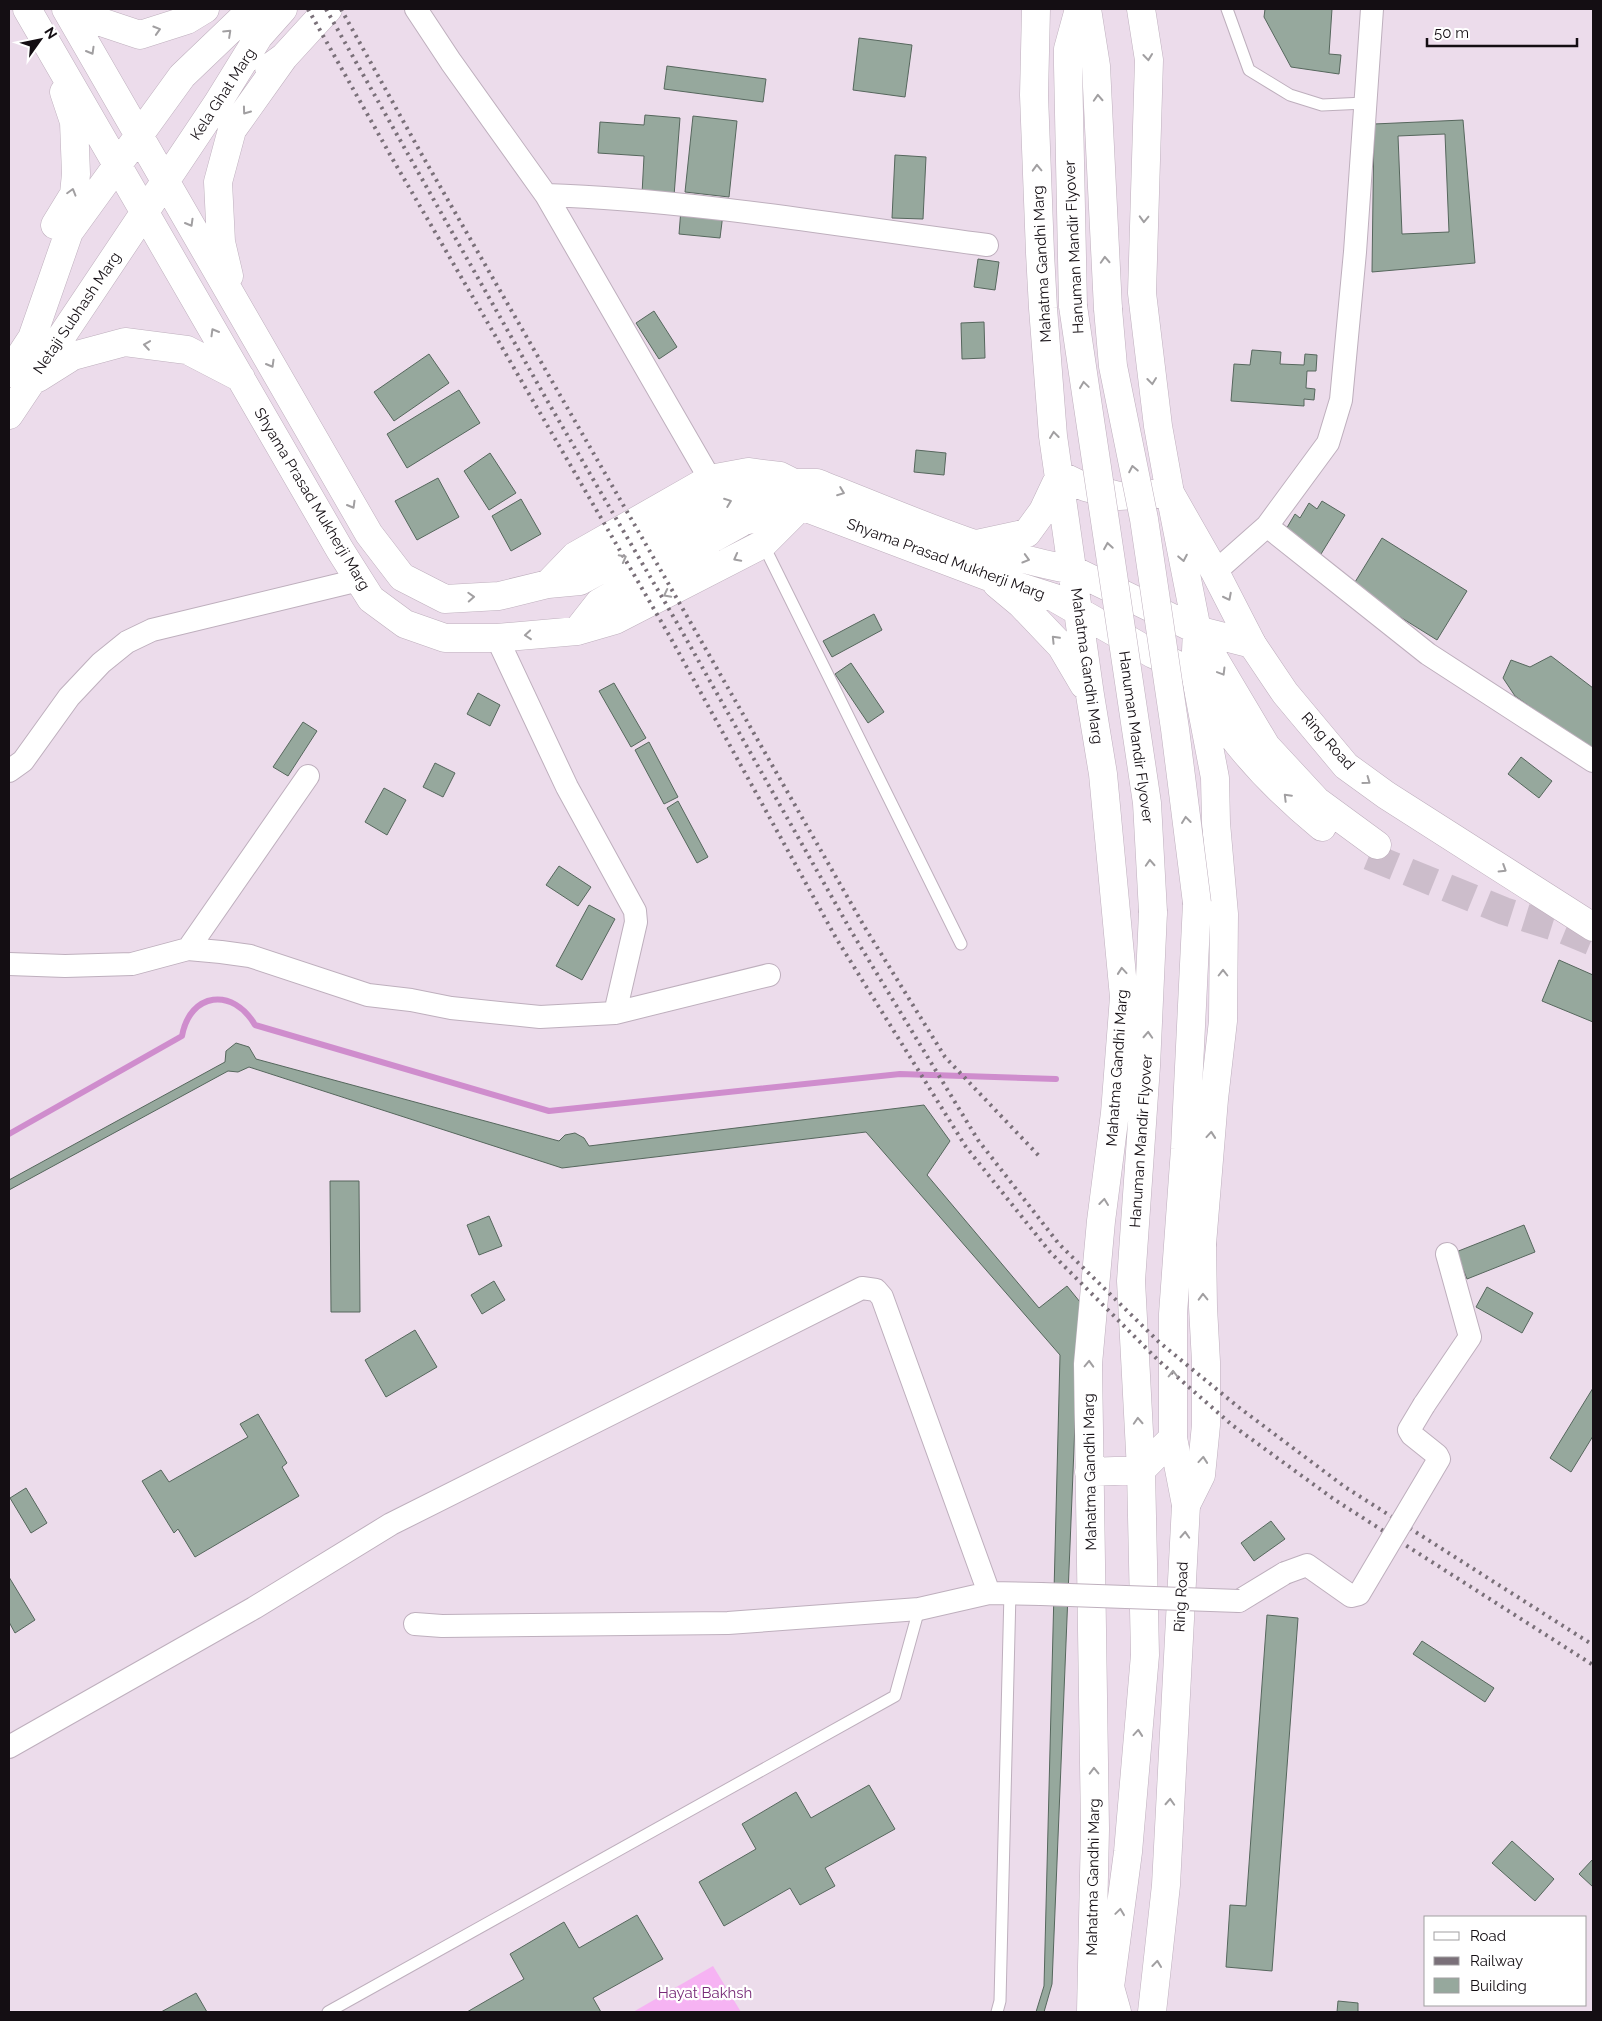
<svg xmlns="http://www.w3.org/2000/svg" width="1602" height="2021" font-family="Raleway,sans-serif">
<rect width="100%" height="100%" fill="#ecdceb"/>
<path fill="#f6b3f3" d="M 713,1966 L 741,2012 L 633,2012 Z"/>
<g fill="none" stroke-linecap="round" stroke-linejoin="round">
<path stroke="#cf8dcd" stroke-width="6" d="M 9,1134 L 182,1036 C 190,992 233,987 255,1025 L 549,1111 L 900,1074 L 1056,1079"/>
</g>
<path fill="#96a89d" stroke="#56675d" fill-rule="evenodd" d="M 1265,9 L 1332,9 L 1329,54 L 1341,55 L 1339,74 L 1291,67 L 1264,17 Z
M 859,38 L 912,45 L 905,97 L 853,90 Z
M 667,66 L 766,79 L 763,102 L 664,89 Z
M 645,115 L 680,118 L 674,196 L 642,194 L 644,156 L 598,153 L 600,122 L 644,125 Z
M 693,116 L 737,121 L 729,197 L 685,192 Z
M 1463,120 L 1475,263 L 1372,272 L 1374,124 ZM 1445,134 L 1449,232 L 1402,234 L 1398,136 Z
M 895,155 L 926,157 L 923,219 L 892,218 Z
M 681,209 L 723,214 L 720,238 L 679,234 Z
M 978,259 L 999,262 L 995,290 L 974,287 Z
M 654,311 L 677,347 L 659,359 L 636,323 Z
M 984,322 L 985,358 L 962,359 L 961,323 Z
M 1252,350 L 1281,352 L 1280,364 L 1304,365 L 1305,354 L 1317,355 L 1316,371 L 1307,371 L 1306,388 L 1315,389 L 1314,400 L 1304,399 L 1304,406 L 1231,401 L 1234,364 L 1250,365 Z
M 429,354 L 449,383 L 394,421 L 374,392 Z
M 459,390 L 480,423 L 407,468 L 387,434 Z
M 916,450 L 946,453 L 944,475 L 914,472 Z
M 490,453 L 516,493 L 489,510 L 464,471 Z
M 438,478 L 459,517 L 417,540 L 395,501 Z
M 521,499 L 541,534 L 511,551 L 492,516 Z
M 1322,501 L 1345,515 L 1321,554 L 1285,531 L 1295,514 L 1300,518 L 1309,503 L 1317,509 Z
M 1382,538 L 1467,591 L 1437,640 L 1352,587 Z
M 874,614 L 882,630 L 832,657 L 823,641 Z
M 1551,656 L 1593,688 L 1593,751 L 1515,696 L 1503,678 L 1511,660 L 1530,667 Z
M 851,663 L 884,712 L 868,723 L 835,674 Z
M 614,683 L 646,738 L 631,747 L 599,691 Z
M 478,693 L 500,705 L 490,726 L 467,714 Z
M 303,722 L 317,731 L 288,776 L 273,767 Z
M 649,742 L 678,797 L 664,804 L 635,750 Z
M 1521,757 L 1552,781 L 1539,798 L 1508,774 Z
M 435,763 L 455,773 L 443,797 L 423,787 Z
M 384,788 L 406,800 L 387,835 L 365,822 Z
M 678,801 L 708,857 L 697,863 L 667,808 Z
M 559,866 L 591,887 L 578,906 L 546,885 Z
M 589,905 L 615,919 L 582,980 L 556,966 Z
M 1559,960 L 1593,975 L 1593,1022 L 1542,1001 Z
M 236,1043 L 249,1047 L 256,1059 L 559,1141 L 565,1135 L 575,1133 L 584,1138 L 589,1146 L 924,1105 L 950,1141 L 927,1175 L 1039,1308 L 1067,1286 L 1080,1302 L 1052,1984 L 1044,2012 L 1036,2012 L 1044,1986 L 1060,1355 L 866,1132 L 562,1168 L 249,1067 L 238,1072 L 228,1071 L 9,1190 L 9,1180 L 225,1062 L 226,1051 Z
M 330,1181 L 359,1181 L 360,1312 L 331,1312 Z
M 489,1216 L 502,1246 L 479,1255 L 467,1225 Z
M 1524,1225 L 1535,1252 L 1467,1279 L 1456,1252 Z
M 494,1281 L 505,1300 L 482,1314 L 471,1295 Z
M 1487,1287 L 1533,1313 L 1522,1333 L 1476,1307 Z
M 415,1330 L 437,1367 L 386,1397 L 365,1360 Z
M 1593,1388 L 1593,1436 L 1571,1472 L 1550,1458 Z
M 258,1414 L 287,1463 L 282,1467 L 299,1496 L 195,1557 L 178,1529 L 174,1533 L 142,1481 L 161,1470 L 169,1482 L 248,1437 L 240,1424 Z
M 26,1488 L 47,1523 L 31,1533 L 10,1498 Z
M 1271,1521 L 1285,1539 L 1254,1561 L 1241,1543 Z
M 9,1577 L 35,1620 L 15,1633 L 9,1622 Z
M 1267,1615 L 1298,1618 L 1272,1971 L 1226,1967 L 1230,1905 L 1246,1906 Z
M 1422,1641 L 1494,1688 L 1485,1702 L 1413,1654 Z
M 869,1785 L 895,1829 L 825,1868 L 835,1886 L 800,1905 L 790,1888 L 724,1926 L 699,1882 L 756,1849 L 742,1824 L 796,1792 L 811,1818 Z
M 1512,1841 L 1554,1879 L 1535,1901 L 1492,1863 Z
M 1593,1859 L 1593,1887 L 1579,1874 Z
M 637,1915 L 663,1959 L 593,1998 L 601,2012 L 467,2012 L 524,1979 L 510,1954 L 564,1922 L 579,1948 Z
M 196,1993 L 207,2012 L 161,2012 Z
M 1338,2001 L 1358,2003 L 1358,2012 L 1337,2012 Z"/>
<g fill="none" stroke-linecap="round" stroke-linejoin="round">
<path stroke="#ccbdcb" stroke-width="28" stroke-dasharray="28 14" stroke-linecap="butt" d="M 1369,856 L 1504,911 L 1564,930 L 1593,942"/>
<g stroke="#beafbd" stroke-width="13">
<path id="lane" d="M 1227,9 L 1249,70 L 1290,95 L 1322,105 L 1365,103
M 763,544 L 961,944
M 328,2012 L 895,1696 L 919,1609
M 997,2012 L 1000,2001 L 1010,1592"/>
</g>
<g stroke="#beafbd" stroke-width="24">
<path id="street" d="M 416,9 L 451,62 L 546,195 L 710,479
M 546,195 C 694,200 841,226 987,245
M 1267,526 L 1428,654 L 1593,761
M 1215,572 L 1267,526 L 1328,443 L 1341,400 L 1355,252 L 1372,9
M 497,638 L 567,787 L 635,911 L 636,922 L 615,1013
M 9,771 L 23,761 L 69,697 L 101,663 L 127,642 L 152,630 L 359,580
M 188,949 L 308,776
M 9,964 L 65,966 L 132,964 L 188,949 L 221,952 L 250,956 L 368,995 L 411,1000 L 451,1008 L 540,1017 L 615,1013 L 769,975
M 1424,1405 L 1470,1337 L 1447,1254
M 1239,1601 L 1285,1573
M 415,1624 L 442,1626 L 728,1623 L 919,1609 L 989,1593 L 1041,1594
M 9,1747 L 254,1608 L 391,1524 L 862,1288 L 876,1290 L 882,1297 L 989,1593"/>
</g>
<g stroke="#beafbd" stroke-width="29">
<path id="secondary" d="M 27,9 L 340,550 L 371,599 L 405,624 L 445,638 L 497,638 L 577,631 L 615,620 L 763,544 L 801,506
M 66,9 L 369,534 L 402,577 L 445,599 L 499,596 L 548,584 L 580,581 L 722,504 L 749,494 L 794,483 L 817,483 C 901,516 984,554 1073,570 L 1197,630 L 1252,644
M 81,9 L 92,19 L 140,35 L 187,20 L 205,9
M 1036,9 L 1034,95 L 1040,253 L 1043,308 L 1053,436 L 1090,695 L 1103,774 L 1124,997 L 1115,1113 L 1101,1221 L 1088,1364 L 1095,1829 L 1091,2012
M 269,68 L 284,57 L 328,9
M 55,225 L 74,194 L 76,174 L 74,122 L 64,92
M 229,276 L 221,242 L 218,182 L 232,130 L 284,57
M 1073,306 L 1068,65 L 1068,49 L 1079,9
M 9,373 L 32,338 L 69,232 L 182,76 L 252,9
M 38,378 L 73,356 L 125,342 L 187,350 L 241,378
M 9,415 L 217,104 L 259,36 L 283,9
M 977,544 L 1027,533 L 1043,511 L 1060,475 L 1085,487 L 1119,496 L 1170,493 L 1197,630 L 1195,673 L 1215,778 L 1216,823 L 1224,914 L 1223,1021 L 1214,1099 L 1202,1244 L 1203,1307 L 1206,1362 L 1206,1425 L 1201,1475 L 1186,1505
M 548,584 L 575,556 L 710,479 L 748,472 L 780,476 L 792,482
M 997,584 L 1021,604 L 1061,646 L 1084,685
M 1197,630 L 1266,746 L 1317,801 L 1377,845
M 577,631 L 599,603 L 695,548 L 744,521 L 801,506 L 989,577 L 1055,598 L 1153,654 L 1182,667
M 1205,689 C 1213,704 1220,719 1230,733 C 1256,768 1288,799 1322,827
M 1089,1472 L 1141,1470
M 1105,2011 L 1110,1987 L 1128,1852 L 1145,1655 L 1141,1470 L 1131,1281 L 1146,1066 L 1153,912"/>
</g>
<g stroke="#beafbd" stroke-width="29">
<path id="primary" d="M 1110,1987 L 1117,2012"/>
</g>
<g stroke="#beafbd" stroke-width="29">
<path id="highway" d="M 1087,9 L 1096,66 L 1108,309
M 1141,9 L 1149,60 L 1142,293 L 1158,426 L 1170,493 L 1215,572 L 1252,644 L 1285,693 L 1346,766 L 1386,795 L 1593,927
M 1187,1196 L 1202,1244
M 1141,1470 L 1173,1438
M 1152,2012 L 1166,1885 L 1186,1505 L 1173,1438 L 1173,1314 L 1185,1149 L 1197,903"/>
</g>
<use href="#lane" stroke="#fff" stroke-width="11"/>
<use href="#street" stroke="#fff" stroke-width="22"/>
<use href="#secondary" stroke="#fff" stroke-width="28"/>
<use href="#primary" stroke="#fff" stroke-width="28"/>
<use href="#highway" stroke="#fff" stroke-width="28"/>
<path stroke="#7a7079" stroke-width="4" stroke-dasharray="2.5 5" stroke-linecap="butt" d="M 308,9 L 392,158 L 669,635 L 836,938 L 966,1147 L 1050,1252 L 1158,1360 L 1232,1425 L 1335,1500 L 1593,1665
M 326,9 L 548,402 L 680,628 L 851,931 L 978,1140 L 1059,1244 L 1159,1342 L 1237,1406 L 1345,1487 L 1593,1645
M 341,9 L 422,155 L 664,576 L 864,926 L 945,1057 L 1041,1158"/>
<g stroke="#beafbd" stroke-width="24" stroke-linecap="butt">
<path id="street-bridge" d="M 1285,1573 L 1307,1565 L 1351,1596 L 1359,1594 L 1439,1459 L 1437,1455 L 1412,1435 L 1409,1430 L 1424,1405
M 1041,1594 L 1239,1601"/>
</g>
<g stroke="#beafbd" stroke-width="29" stroke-linecap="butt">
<path id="secondary-bridge" d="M 1073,306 L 1147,803 L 1153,912"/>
</g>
<g stroke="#beafbd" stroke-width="29" stroke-linecap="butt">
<path id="highway-bridge" d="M 1108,309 L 1113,366 L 1144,519 L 1175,729 L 1197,903"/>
</g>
<use href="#street-bridge" stroke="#fff" stroke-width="22"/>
<use href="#secondary-bridge" stroke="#fff" stroke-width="28"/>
<use href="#highway-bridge" stroke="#fff" stroke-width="28"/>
</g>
<defs><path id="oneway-chevron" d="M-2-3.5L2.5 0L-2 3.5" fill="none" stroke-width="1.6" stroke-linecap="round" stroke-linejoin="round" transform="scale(1.25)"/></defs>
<g stroke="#a19fa1">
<use href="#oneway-chevron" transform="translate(157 30) rotate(-17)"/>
<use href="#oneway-chevron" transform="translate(228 33) rotate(-43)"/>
<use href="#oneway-chevron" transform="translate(91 51) rotate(60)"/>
<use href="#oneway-chevron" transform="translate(1148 57) rotate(84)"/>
<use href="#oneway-chevron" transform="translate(1098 98) rotate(-93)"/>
<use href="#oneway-chevron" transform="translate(246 111) rotate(126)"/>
<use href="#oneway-chevron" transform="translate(1037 168) rotate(-92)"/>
<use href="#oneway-chevron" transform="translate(72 192) rotate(-74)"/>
<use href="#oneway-chevron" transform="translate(1144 219) rotate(92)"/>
<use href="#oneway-chevron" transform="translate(190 223) rotate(60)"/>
<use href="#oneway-chevron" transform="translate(1105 260) rotate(-93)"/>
<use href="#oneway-chevron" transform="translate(214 332) rotate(-120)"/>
<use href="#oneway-chevron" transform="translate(147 345) rotate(-172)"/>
<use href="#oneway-chevron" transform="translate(271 364) rotate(60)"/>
<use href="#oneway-chevron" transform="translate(1152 381) rotate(83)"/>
<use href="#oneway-chevron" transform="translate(1084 385) rotate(-98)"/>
<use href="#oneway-chevron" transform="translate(1054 435) rotate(-97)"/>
<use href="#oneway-chevron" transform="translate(1133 469) rotate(-101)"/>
<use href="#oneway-chevron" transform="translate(841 492) rotate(21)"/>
<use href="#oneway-chevron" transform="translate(728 502) rotate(-21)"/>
<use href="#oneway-chevron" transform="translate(352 505) rotate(60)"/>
<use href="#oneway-chevron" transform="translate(1108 546) rotate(-99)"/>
<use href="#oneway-chevron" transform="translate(623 558) rotate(-28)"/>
<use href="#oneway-chevron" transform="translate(737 558) rotate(152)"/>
<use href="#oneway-chevron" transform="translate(1183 558) rotate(79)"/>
<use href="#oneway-chevron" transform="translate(1026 559) rotate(16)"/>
<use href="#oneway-chevron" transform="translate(667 594) rotate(153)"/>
<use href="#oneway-chevron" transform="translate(471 597) rotate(-3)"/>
<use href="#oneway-chevron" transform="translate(1228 597) rotate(63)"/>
<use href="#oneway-chevron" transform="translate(528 635) rotate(175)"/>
<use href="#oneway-chevron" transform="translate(1055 639) rotate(-134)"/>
<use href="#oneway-chevron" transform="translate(1222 672) rotate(59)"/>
<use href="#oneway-chevron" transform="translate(1367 781) rotate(36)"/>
<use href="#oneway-chevron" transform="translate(1287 797) rotate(-135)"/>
<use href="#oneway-chevron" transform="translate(1186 820) rotate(-97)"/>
<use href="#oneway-chevron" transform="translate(1150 863) rotate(-93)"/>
<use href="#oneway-chevron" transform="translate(1503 869) rotate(32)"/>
<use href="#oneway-chevron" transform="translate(1122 971) rotate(-95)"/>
<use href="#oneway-chevron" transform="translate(1223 973) rotate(-90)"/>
<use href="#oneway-chevron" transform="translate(1148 1035) rotate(-87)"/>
<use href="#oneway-chevron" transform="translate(1211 1135) rotate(-85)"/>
<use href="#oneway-chevron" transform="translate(1104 1202) rotate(-83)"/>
<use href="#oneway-chevron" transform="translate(1203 1297) rotate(-91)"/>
<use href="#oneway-chevron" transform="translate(1089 1364) rotate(-88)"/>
<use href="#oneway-chevron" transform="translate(1173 1374) rotate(-90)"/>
<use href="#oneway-chevron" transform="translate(1138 1421) rotate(-93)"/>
<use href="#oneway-chevron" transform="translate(1203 1460) rotate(-85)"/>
<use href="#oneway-chevron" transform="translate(1185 1535) rotate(-87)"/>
<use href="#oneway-chevron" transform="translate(1138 1733) rotate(-85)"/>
<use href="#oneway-chevron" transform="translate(1094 1771) rotate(-91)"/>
<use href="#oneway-chevron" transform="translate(1170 1802) rotate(-87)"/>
<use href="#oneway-chevron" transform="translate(1120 1912) rotate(-82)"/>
<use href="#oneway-chevron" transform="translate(1157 1964) rotate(-84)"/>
</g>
<g text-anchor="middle" stroke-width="4.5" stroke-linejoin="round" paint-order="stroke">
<g font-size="15" fill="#140e13" stroke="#fff">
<text transform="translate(223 94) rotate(-57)" y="5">Kela Ghat Marg</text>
<text transform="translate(1074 247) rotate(-93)" y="5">Hanuman Mandir Flyover</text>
<text transform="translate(1042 264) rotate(-93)" y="5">Mahatma Gandhi Marg</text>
<text transform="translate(77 313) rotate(-56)" y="5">Netaji Subhash Marg</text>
<text transform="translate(312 499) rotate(59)" y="5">Shyama Prasad Mukherji Marg</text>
<text transform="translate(946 559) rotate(20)" y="5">Shyama Prasad Mukherji Marg</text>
<text transform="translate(1087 666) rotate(82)" y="5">Mahatma Gandhi Marg</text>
<text transform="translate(1136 737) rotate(82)" y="5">Hanuman Mandir Flyover</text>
<text transform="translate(1328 741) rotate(48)" y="5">Ring Road</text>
<text transform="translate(1117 1068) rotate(-86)" y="5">Mahatma Gandhi Marg</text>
<text transform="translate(1141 1141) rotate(-86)" y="5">Hanuman Mandir Flyover</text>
<text transform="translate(1090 1472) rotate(-91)" y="5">Mahatma Gandhi Marg</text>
<text transform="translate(1181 1597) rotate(-87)" y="5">Ring Road</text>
<text transform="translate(1093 1877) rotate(-89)" y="5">Mahatma Gandhi Marg</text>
</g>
<g font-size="15" fill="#782b78" stroke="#fff">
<text x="705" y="1998">Hayat Bakhsh</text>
</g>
</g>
<rect width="1602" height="2021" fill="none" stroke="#140e13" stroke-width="20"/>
<rect x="1424" y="1916" width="162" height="90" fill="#ffffff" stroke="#a19fa1"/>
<rect x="1434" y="1932" width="25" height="8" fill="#ffffff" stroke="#a19fa1"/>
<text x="1470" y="1941" font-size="15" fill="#140e13">Road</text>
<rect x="1434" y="1957" width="25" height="8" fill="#7a7079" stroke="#a19fa1"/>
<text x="1470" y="1966" font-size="15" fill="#140e13">Railway</text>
<rect x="1434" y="1978" width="25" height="15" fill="#96a89d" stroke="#a19fa1"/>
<text x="1470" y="1991" font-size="15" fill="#140e13">Building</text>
<g transform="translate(40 40) rotate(57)" stroke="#ffffff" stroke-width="4" paint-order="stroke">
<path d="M0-4L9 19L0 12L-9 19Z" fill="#140e13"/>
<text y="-8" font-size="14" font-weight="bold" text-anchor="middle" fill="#140e13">N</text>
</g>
<path d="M1427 38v8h150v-8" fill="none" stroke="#140e13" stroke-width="2.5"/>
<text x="1434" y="38" font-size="15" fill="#140e13" stroke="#ffffff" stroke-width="4" paint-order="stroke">50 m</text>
</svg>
